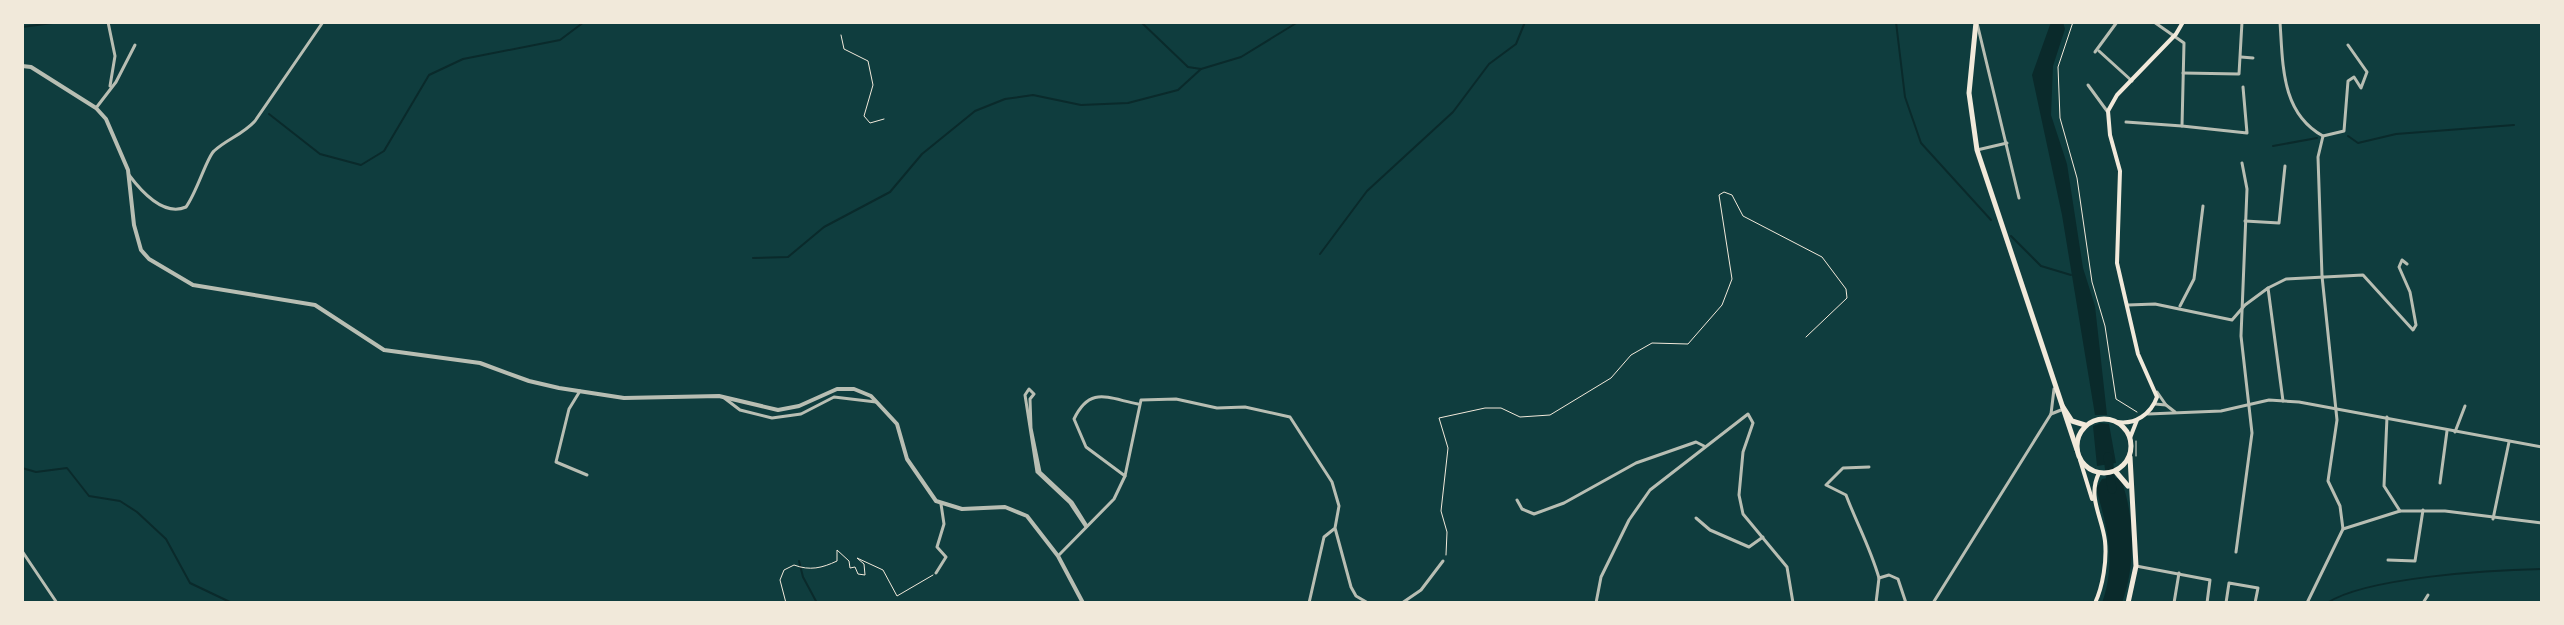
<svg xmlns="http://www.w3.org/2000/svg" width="2564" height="625" font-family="'Sofia Sans Condensed',sans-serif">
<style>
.water{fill:#0a2a2b}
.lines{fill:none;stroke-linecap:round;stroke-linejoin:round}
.stream{stroke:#0a2a2b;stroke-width:2}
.river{stroke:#0a2a2b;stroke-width:9}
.path{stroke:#f1e9da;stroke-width:1}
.minor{stroke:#b8beb3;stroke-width:3}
.tertiary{stroke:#b8beb3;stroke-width:4}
.secondary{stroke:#f1e9da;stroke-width:4}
.primary{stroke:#f1e9da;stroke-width:5}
</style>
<rect width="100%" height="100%" fill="#0f3d3e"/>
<g class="water">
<path d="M2051 22H2063L2065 29 2053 66 2051 115 2067 164 2083 268 2095 306 2107 415H2095L2062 215 2032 75Z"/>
<path d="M2101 423 2109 424 2116 463 2097 466 2093 426Z"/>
<path d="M2112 477 2121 479C2135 518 2136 564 2122 603H2102C2116 564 2108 528 2096 489L2102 479Z"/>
</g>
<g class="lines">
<g class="stream">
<path d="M1141 22 1188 67 1201 69"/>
<path d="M1896 22 1905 97 1921 143 1991 220"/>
<path d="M22 27 60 22"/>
<path d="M269 114 320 154 361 165 384 151 429 75 463 59 560 40 584 22"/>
<path d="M2348 136 2358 143 2396 134 2514 125"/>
<path d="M2273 146 2317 138"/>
<path d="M2011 236 2041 266 2071 275"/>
<path d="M1320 254 1367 191 1453 112 1489 64 1516 44 1525 22"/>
<path d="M753 258 788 257 824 227 890 192 922 154 975 111 1005 99 1033 95 1081 105 1128 103 1178 90 1201 69 1241 57 1298 22"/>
<path d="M22 468 36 472 67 468 89 496 120 501 137 512 166 539 190 583 232 603"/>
<path d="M799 561 803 577 817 603"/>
<path d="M2327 603C2367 577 2492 570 2542 569"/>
</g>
<path class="river" d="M2108 457 2112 489"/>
<g class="path">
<path d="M2073 22 2058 67 2060 118 2077 178 2092 282 2105 326 2116 399 2137 412"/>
<path d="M841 35 844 49 868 61 873 85 864 116 870 123 884 119"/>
<path d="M2136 441V456"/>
<path d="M1446 555 1447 532 1441 511 1448 448 1439 418 1485 408H1501L1520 417 1550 415 1611 378 1631 355 1652 343 1688 344 1722 305 1732 279 1719 195 1724 192 1732 195 1743 216 1822 257 1846 289 1847 298 1806 337"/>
<path d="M786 603 780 580 784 570 794 565C810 571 822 568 837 561V550L849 561 850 568 855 567 858 574 865 575 864 564 857 558 883 570 897 596 933 575"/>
</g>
<g class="minor">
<path d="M108 22 115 56 110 86"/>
<path d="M2154 22 2184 43 2182 126 2247 133 2243 87"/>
<path d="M2280 22C2283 65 2281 113 2323 136L2344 131 2348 81 2354 77 2361 88 2367 72 2348 45"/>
<path d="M1977 23 2019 198"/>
<path d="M2099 51 2132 81"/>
<path d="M2095 52 2117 22"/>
<path d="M2241 57 2253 58"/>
<path d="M2183 73 2239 74 2242 22"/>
<path d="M2088 85 2107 111"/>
<path d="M96 108 116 82 135 45"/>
<path d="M2126 122 2182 126"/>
<path d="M1977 150 2007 143"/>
<path d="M129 175C141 191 163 217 186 207 197 192 207 157 214 151 227 139 242 135 255 121L323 22"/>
<path d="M2245 221 2279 223 2285 166"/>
<path d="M2268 288 2286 279 2363 275 2413 330 2416 325 2410 292 2399 267 2402 260 2407 264"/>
<path d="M2128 305 2155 304 2232 320 2245 305 2268 288 2283 401"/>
<path d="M2180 306 2194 279 2203 206"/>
<path d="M580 391 569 409 556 462 587 475"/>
<path d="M2157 392 2166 405"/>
<path d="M723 397 740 410 772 418 801 414 834 397 876 402"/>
<path d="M2155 404 2166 405 2175 412"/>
<path d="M2051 414 2061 410"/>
<path d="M2148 414 2221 411 2269 400 2299 402 2542 447"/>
<path d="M2387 417 2384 486 2400 511"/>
<path d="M2455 432 2465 406"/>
<path d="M1869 467 1843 468 1826 485 1846 495C1857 524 1870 547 1879 578"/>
<path d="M1125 476 1086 447 1074 419C1090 386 1107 398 1138 404"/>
<path d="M2440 483 2447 431"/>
<path d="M1517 500 1522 509 1534 514 1564 503 1636 463 1696 442 1704 446"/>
<path d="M1696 518 1710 530 1749 547 1763 537"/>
<path d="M2493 519 2509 442"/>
<path d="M1086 527 1070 503 1037 472 1025 395 1029 389 1034 394 1030 399 1031 428 1040 472 1072 502 1087 526"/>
<path d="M2343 529 2400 511H2445L2542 523"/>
<path d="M22 551 57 603"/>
<path d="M2236 552 2252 433 2241 336 2247 189 2242 163"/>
<path d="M1058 556 1114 499 1125 476 1141 400 1176 399 1217 408 1245 407 1290 417 1332 482 1339 506 1335 528 1351 587 1356 596 1368 603"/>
<path d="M2388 560 2415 561 2423 510"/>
<path d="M2136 566 2210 580 2207 603"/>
<path d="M936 573 946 557 937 547 944 524 941 504"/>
<path d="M1309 603 1324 537 1334 529"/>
<path d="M1402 603 1421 590 1443 561"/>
<path d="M1596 603 1601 577 1629 520 1650 490 1748 414 1753 423 1743 452 1739 495 1743 514 1787 567 1793 603"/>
<path d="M1876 603 1879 578 1889 575 1898 579 1906 603"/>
<path d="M1933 603 2051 414 2054 389"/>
<path d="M2174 603 2179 573"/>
<path d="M2226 603 2229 583 2258 588 2255 603"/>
<path d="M2307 603 2343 529 2340 506 2328 481 2337 420 2322 276 2318 157 2323 136"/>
<path d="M2423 603 2428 595"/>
</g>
<path class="tertiary" d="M22 66 31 67 96 108 106 119 128 170 134 225 141 250 149 259 193 285 315 305 384 350 480 363 529 381 559 388 624 398 719 396 778 410 799 406 837 389H854L871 396 897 424 907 459 936 501 962 509 1005 507 1027 516 1058 556 1083 603"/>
<g class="secondary">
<path d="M2117 422C2135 425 2151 414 2157 397L2138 354 2117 263 2120 171 2110 135 2108 111 2117 95 2176 34 2183 22"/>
<path d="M2130 438 2137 420"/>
<path d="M2080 460 2092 499"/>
<path d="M2095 603C2103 586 2107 560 2105 541 2102 516 2087 497 2099 473"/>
</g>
<g class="primary">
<path d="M1976 22 1969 93 1977 150 2077 450"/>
<path d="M2063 407 2072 421 2085 425"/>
<circle cx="2104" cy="446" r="27"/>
<path d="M2116 472 2128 486"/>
<path d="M2128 603 2136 566 2130 457"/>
</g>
</g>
<rect width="2564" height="625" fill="none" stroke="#f1e9da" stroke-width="48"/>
</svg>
